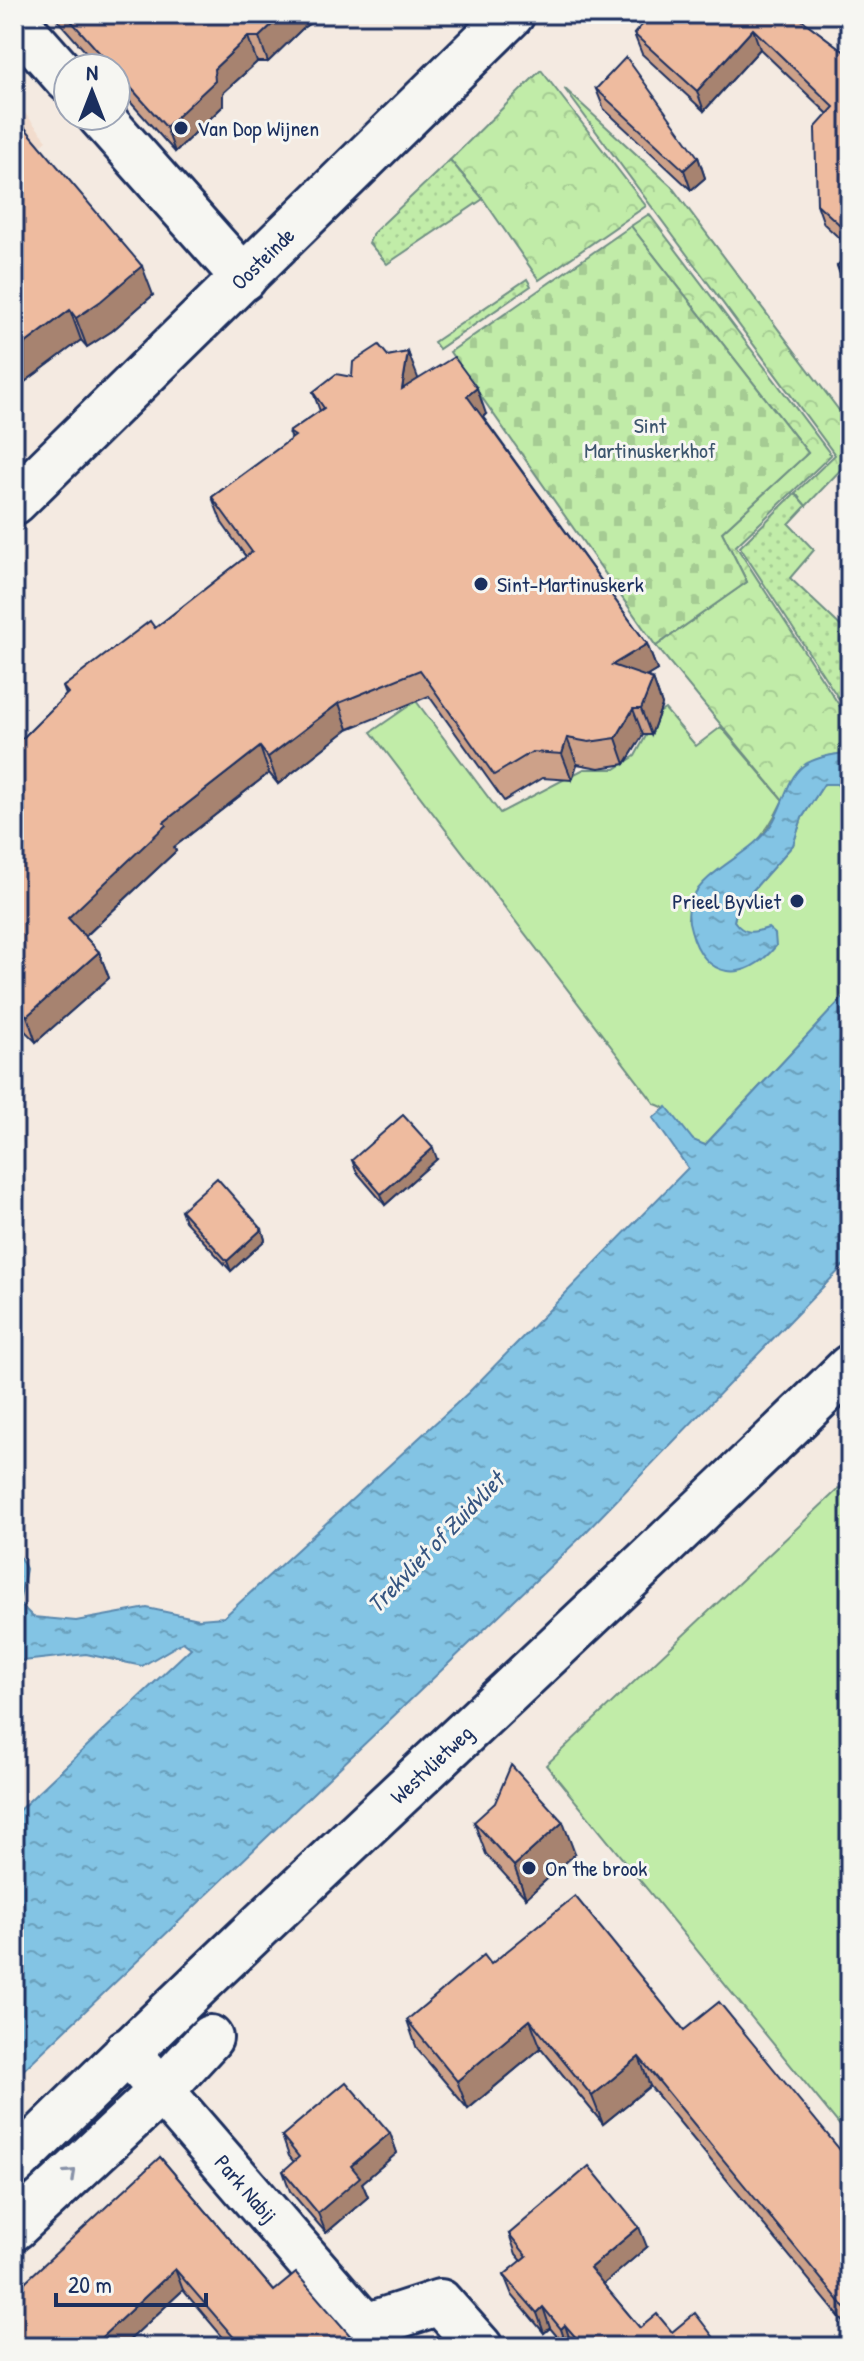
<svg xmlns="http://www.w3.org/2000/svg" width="864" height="2361" font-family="'Patrick Hand',sans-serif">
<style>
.built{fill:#f2dccd}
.green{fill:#c1eca8;stroke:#6e8e83;stroke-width:2}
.forest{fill:url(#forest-crowns);stroke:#6e8e83;stroke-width:2}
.cemetery{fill:url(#cemetery-stones);stroke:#6e8e83;stroke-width:2}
.garden{fill:url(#garden-dots);stroke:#6e8e83;stroke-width:2}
.water{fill:url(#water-ripples);stroke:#5988ae;stroke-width:2}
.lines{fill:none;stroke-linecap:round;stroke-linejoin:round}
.minor-casing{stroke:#1b2f5e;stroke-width:50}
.minor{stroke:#f6f6f2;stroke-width:44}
.wall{fill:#cda189;stroke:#1b2f5e;stroke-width:2}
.shaded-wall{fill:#a7836f;stroke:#1b2f5e;stroke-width:2}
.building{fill:#eebb9f;stroke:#1b2f5e;stroke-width:2}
.oneway{stroke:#8892a8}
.poi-dot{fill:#1b2f5e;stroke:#f6f6f2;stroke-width:3}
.labels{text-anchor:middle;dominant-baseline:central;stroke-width:6;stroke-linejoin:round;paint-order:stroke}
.poi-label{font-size:22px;fill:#1b2f5e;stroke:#f6f6f2;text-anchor:start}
.street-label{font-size:22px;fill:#1b2f5e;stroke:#f6f6f2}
.park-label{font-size:22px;fill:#3c556d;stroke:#f6f6f2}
.water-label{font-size:24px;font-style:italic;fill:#355480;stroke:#f6f6f2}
</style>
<defs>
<pattern id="forest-crowns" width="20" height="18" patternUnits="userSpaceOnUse" patternTransform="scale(2)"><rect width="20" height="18" fill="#c1eca8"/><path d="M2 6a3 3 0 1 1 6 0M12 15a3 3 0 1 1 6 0" fill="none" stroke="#a5cb93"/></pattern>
<pattern id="cemetery-stones" width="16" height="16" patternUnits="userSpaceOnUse" patternTransform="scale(2)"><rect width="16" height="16" fill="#c1eca8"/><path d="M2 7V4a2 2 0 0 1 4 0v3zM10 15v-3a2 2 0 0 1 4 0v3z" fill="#a5cb93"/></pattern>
<pattern id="garden-dots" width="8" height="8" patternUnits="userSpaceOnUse" patternTransform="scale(2)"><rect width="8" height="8" fill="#c1eca8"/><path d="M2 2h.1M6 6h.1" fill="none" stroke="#a5cb93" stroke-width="1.8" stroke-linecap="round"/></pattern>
<pattern id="water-ripples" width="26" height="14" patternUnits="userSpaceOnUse" patternTransform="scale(2)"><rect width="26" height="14" fill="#83c4e4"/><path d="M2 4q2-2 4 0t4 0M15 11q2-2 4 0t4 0" fill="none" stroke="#6aa0bc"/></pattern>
</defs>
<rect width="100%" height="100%" fill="#f4eae1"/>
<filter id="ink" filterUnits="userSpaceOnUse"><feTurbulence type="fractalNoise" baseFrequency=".0125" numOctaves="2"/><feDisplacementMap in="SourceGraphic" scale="16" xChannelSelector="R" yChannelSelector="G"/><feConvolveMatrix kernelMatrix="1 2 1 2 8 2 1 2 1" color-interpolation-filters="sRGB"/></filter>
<g filter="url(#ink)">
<path class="built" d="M14 100 47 140 14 168Z"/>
<g class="green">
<path d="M416 701 500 813 584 769H615L635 756 647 734V721L665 709 696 746 721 727 783 800C774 819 764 836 748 851 724 874 695 882 688 918L753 933 740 930 734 921 737 908 793 845 802 818 824 784H837L850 802V990L705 1145C682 1141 677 1110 655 1104L371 732Z"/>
<path d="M850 1478V2138L546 1765Z"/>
</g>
<g class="forest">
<path d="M541 70 646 206 539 280 483 199 450 160Z"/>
<path d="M564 88 671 186 850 425V460L806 506 795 493 835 455Z"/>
<path d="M649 214 831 455 736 546 850 722V752C806 759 803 762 783 800L656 646 747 582 722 532 808 453 631 226Z"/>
</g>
<path class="cemetery" d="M631 226 808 453 722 532 747 582 656 646 450 352Z"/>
<g class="garden">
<path d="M450 160 483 199 387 264 369 243 373 233Z"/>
<path d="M527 279 531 286 439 349 434 342Z"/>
<path d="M795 493 806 506 789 524 814 550 790 578 850 635V716L740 547Z"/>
</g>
<g class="water">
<path d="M850 752V802L837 784H824L802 818 793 845 737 908 734 921C744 935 753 933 768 928L775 934 776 946C745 984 704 980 691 930 688 921 687 910 691 900 707 868 751 855 771 825 783 807 787 778 803 766 817 756 834 755 850 752Z"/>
<path d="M850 990V1259L583 1535 14 2079V1815L191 1648 183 1642 142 1666 86 1654 23 1661 14 1655V1545L26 1569 19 1603 33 1617 76 1621 147 1608 199 1619 224 1617 468 1393 688 1168 653 1118 667 1107 693 1140 705 1145Z"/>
</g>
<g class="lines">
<defs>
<g id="minor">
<path d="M14 19 68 80"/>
<path d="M100 116 244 278"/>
<path id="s1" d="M14 502 512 14"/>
<path id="s2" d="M127 2051 383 2347"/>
<path id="s3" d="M14 2164C287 1893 574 1636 850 1367"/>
<path d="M14 2228 162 2090 210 2038"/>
<path d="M366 2326 440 2302 480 2347"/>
</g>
</defs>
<use href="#minor" class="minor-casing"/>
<use href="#minor" class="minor"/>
</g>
<g class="wall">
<path d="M52 14H323L303 28 268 62H257L223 93V106L175 152 116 86V68H100Z"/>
<path d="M644 14H794L850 56V248L824 224 817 204 828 114 760 49 704 111 642 54 634 34 646 20Z"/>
<path d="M596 89 698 157 705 178 691 190 604 109Z"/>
<path d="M14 115 153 295 112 331 87 347 81 340 14 390Z"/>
<path d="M850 252V292L844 286 837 266Z"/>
<path d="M408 352 417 379 486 414 483 417 647 644 657 670 646 676 653 679 662 705 651 735H643L625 764 599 768 577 764 572 780 542 778 504 801 429 696 348 729 278 784 269 773 174 847 176 851 85 937 99 952 109 978 36 1042 17 1023 14 1025V739L23 738 66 695 63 687 155 628 246 557 222 523 212 497 292 439 289 432 320 411 313 392 352 377 388 356Z"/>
<path d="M437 1159 385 1205 356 1171 352 1160Z"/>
<path d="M181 1210 262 1229 265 1240 231 1271 185 1221Z"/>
<path d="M474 1822 575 1854 526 1898 486 1854Z"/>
<path d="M491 1964 684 2030 850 2162V2330L650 2086 603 2124 541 2048 468 2109 417 2049 407 2020Z"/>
<path d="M390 2133 397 2153 362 2183 368 2197 326 2233 290 2191 283 2171 294 2162 289 2156 282 2136Z"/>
<path d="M160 2157 274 2291 360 2347H231L183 2290 122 2347H14Z"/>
<path d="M509 2234 647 2247 603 2284 640 2328 672 2332 721 2347H574L572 2346 571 2347H566L550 2328 544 2333 512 2295 504 2275 522 2261 516 2254Z"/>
</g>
<g class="shaded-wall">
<path d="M283 14H323L303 28 268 62 259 37Z"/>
<path d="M753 29 760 49 704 111 697 91Z"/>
<path d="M248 37 257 62 223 93V106L175 152 166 127 214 69Z"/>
<path d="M698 157 705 178 691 190 684 170Z"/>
<path d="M142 266 153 295 112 331 87 347 76 318Z"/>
<path d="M70 310 81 340 14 390V352Z"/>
<path d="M408 352 418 378 412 415 402 389Z"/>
<path d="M477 388 486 414 477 422 467 396Z"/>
<path d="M647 644 657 670 621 692 612 665Z"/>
<path d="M653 679 662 705 651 735 641 709Z"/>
<path d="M339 703 348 729 278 784 268 757Z"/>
<path d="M633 709 643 735 625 764 616 738Z"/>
<path d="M567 738 577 764 572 780 562 754Z"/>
<path d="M260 747 269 773 174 847 176 851 77 944 68 918 164 822Z"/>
<path d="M99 952 109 978 36 1042 27 1016Z"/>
<path d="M14 1013 17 1023 14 1025Z"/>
<path d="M433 1148 437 1159 385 1205 381 1194Z"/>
<path d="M262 1229 265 1240 231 1271 227 1261Z"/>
<path d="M563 1822 575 1854 526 1898 514 1866Z"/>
<path d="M530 2020 541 2048 468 2109 457 2081Z"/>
<path d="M639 2057 650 2086 603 2124 592 2096Z"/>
<path d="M390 2133 397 2153 362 2183 368 2197 326 2233 318 2213 351 2166Z"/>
<path d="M639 2227 647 2247 598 2289 590 2268Z"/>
<path d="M175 2269 183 2290 122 2347H91Z"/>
<path d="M543 2307 550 2328 544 2333 537 2313Z"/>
<path d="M565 2325 572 2346 571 2347H567L561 2329Z"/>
</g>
<g class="building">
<path d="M65 14H283L259 37H248L214 69 215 81 166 127 116 71V68H113Z"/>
<path d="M646 14H794L850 56V234L817 204 815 128 834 107 753 29 697 91 634 34 649 17Z"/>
<path d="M626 57 698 157 684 170 596 89Z"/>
<path d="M14 115 142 266 101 301 76 318 70 310 14 352Z"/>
<path d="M850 252V279L837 266Z"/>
<path d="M379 345 388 356 408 352 402 389 454 357 477 388 467 396 647 644 612 665 653 679 641 709H633L616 738 589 742 567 738 562 754 532 752 494 775 420 670 339 703 268 757 260 747 164 822 166 825 68 918 99 952 27 1016 14 1003V739L23 738 68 693 63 687 150 621 155 628 252 552 212 497 295 436 289 432 324 408 313 392 336 374 352 377 353 362Z"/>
<path d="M403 1115 433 1148 381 1194 352 1160Z"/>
<path d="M217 1178 262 1229 227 1261 181 1210Z"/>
<path d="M511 1765 563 1822 514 1866 474 1822 495 1803Z"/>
<path d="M575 1896 684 2030 719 2002 850 2162V2314L639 2057 592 2096 530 2020 457 2081 407 2020 484 1955 491 1964Z"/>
<path d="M346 2082 390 2133 351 2166 360 2177 318 2213 283 2171 299 2157 282 2136Z"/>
<path d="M160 2157 274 2291 296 2273 360 2347H242L175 2269 91 2347H14V2292Z"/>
<path d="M589 2166 639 2227 590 2268 640 2328 657 2314 672 2332 695 2313 721 2347H584L565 2325 561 2329 543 2307 537 2313 504 2275 527 2256 509 2234Z"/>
</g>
<defs><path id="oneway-chevron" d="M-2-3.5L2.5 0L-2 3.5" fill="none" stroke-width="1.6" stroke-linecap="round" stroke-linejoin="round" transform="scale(2)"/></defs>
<use class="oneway" href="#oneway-chevron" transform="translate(71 2174) rotate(-43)"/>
</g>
<g class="poi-dot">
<circle cx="181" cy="128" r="8"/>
<circle cx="481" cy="584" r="8"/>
<circle cx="797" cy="901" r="8"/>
<circle cx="529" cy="1868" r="8"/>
</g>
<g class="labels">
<g class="poi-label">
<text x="197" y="128">Van Dop Wijnen</text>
<text x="497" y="584">Sint-Martinuskerk</text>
<text x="781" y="901" text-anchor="end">Prieel Byvliet</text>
<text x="545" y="1868">On the brook</text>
</g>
<g class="street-label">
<text stroke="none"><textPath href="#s1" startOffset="348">Oosteinde</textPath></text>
<text stroke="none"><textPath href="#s3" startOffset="578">Westvlietweg</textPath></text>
<text stroke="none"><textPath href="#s2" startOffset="182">Park Nabij</textPath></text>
</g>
<g class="park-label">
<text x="650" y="425">Sint<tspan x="650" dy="25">Martinuskerkhof</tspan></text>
</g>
<g class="water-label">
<text transform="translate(435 1542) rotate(-46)">Trekvliet of Zuidvliet</text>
</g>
</g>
<rect width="864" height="2361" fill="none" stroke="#f6f6f2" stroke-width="48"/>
<rect x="24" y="24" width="816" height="2313" fill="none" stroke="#1b2f5e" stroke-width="3" filter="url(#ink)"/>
<g transform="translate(92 92)"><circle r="38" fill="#f6f6f2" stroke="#9ea6b7" stroke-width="2"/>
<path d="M0-6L14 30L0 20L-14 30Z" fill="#1b2f5e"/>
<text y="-12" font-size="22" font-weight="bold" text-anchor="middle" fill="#1b2f5e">N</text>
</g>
<path d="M56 2293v12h150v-12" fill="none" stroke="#1b2f5e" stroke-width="4"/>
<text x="68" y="2293" font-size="24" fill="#1b2f5e" stroke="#f6f6f2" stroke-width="6" paint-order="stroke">20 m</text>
</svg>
